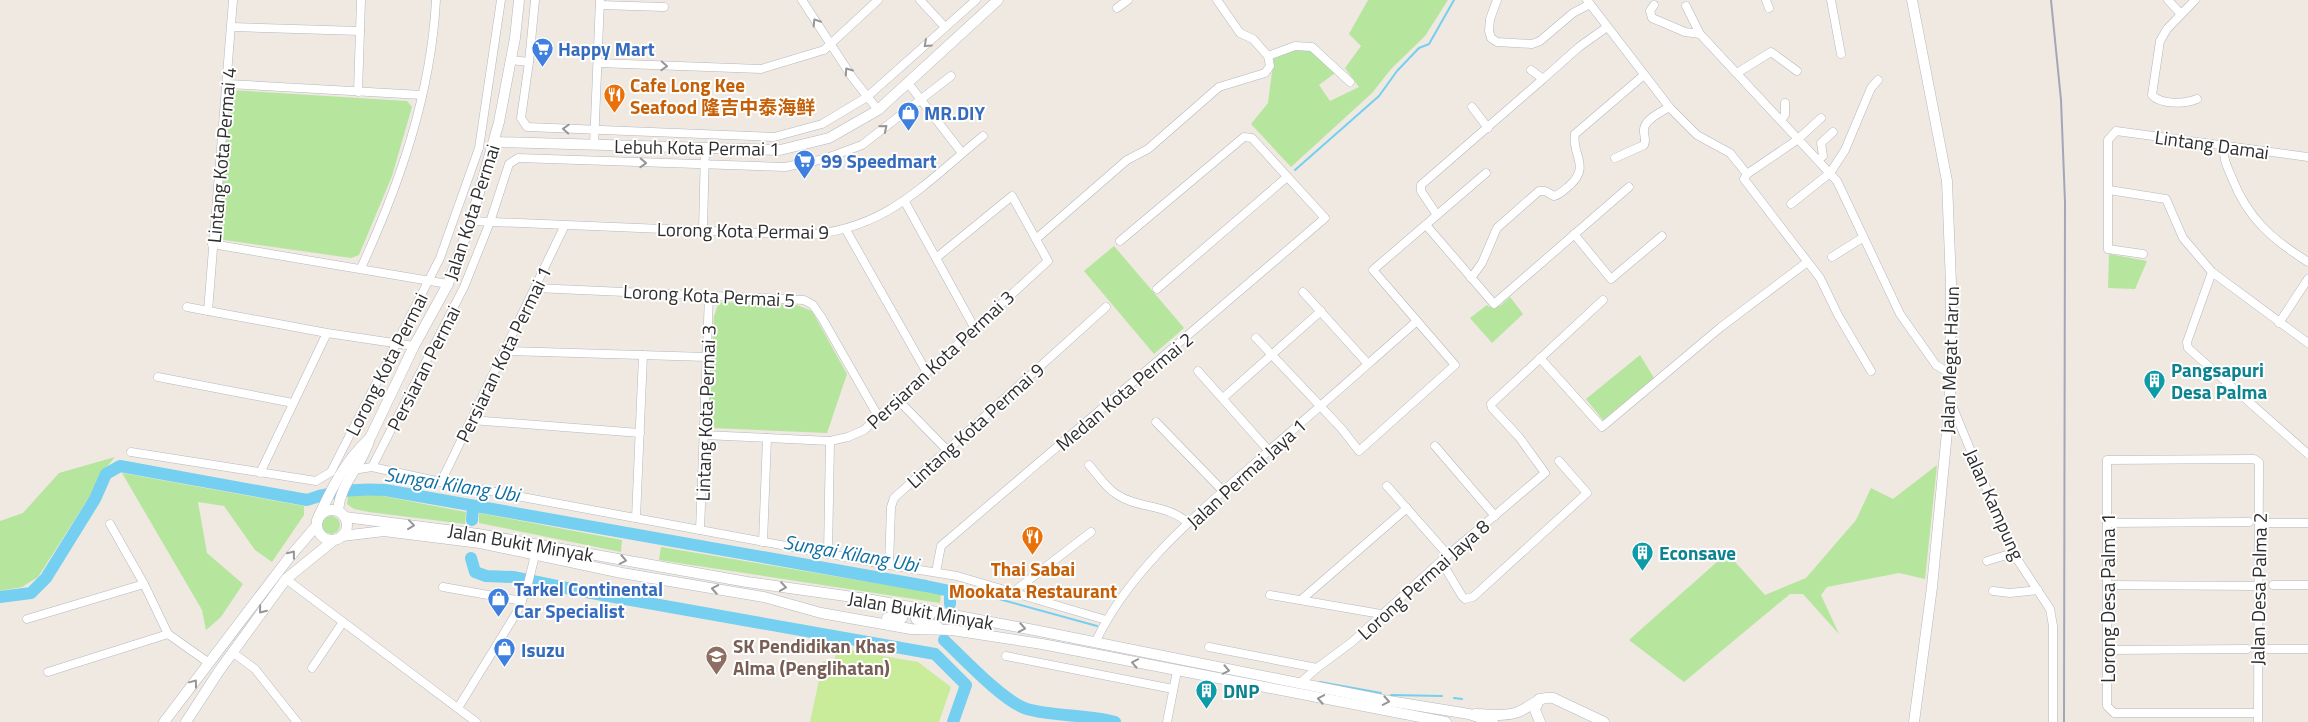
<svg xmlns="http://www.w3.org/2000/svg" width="2308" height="722" font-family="'Titillium Web','Noto Sans SC',sans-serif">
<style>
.green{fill:#b6e59e}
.pitch{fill:#c9ec9a}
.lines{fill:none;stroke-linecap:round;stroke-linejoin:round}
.stream{stroke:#75cff0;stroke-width:2}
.river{stroke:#75cff0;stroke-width:12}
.street-casing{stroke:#b4b7c1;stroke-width:9}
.secondary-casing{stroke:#b4b7c1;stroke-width:11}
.street{stroke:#fff;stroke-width:8}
.secondary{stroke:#fff;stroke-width:10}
.rail{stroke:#a3a6b8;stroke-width:2}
.oneway{stroke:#969696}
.labels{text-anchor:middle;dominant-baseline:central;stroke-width:4;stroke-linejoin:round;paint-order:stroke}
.shop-label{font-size:19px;font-weight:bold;fill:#366cbe;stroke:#fff;text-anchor:start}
.food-label{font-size:19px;font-weight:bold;fill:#c56008;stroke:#fff;text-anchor:start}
.street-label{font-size:19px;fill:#2e2e2e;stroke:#fff}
.culture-label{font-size:19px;font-weight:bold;fill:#0d838f;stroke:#fff;text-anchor:start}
.education-label{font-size:19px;font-weight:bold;fill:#785e54;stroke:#fff;text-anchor:start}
.water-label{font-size:20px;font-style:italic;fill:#0d6fa3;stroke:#fff}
</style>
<rect width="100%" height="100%" fill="#efe9e1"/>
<g class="green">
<path d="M1368 0H1448L1425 36 1391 69 1372 93 1291 167 1251 124 1268 103 1274 57 1295 49H1310L1335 73 1319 85 1330 101 1359 87 1345 68 1361 46 1349 34Z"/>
<path d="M230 90 407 101 412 107 392 176 359 255 351 258 217 239Z"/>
<path d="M1114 246 1184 328 1154 354 1084 271Z"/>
<path d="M2109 254 2147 261 2135 289 2108 288Z"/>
<path d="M1510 297 1523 314 1492 343 1470 318 1487 305 1489 307 1500 306Z"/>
<path d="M719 302 797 305 812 311 847 374 827 433 712 428 707 414 714 316Z"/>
<path d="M1640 355 1654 378 1603 420 1586 399Z"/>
<path d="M115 457 99 476 93 491 38 577 22 587 0 591V521L23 513 59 473Z"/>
<path d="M1937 465 1925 579 1899 573 1827 587 1821 595 1839 634 1803 594H1790L1684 682 1629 640 1727 553 1765 595 1806 578 1856 520 1871 488 1893 499Z"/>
<path d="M122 473 304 506V515L272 562 255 550 224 506 198 502 207 553 243 584 221 617 206 630 202 610Z"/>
<path d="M362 492 466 512 465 524 369 512 354 509 347 504 348 497Z"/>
<path d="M479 513 622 540 621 552 479 523Z"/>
<circle cx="331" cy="525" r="9"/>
<path d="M661 547 941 594 940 603 659 560Z"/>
</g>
<path class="pitch" d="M837 648 918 662 951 687 939 722H810L823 661 834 662Z"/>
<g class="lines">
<g class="stream">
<path d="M1295 170 1379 96 1397 71 1419 48 1429 44 1454 0"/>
<path d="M950 591 955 587 1097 626"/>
<path d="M1320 682 1381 693"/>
<path d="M1391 695 1442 696"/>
<path d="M1454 698 1462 699"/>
</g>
<g class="river">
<path d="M472 520 473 506"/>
<path d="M471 558 475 572 486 576 513 577 586 592 935 654 966 685 953 722"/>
<path d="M0 597 31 593 46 578 95 499 106 474 120 466 307 500C333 490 357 488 385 490L926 586 950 591V604"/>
<path d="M944 640C963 658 1004 702 1027 709 1056 717 1087 714 1115 722"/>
</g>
<defs>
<g id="street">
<path d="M535 0 529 62 521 118 527 127 774 137 822 124 867 97 976 0"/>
<path d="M802 0 852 77 878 110"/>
<path d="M920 0 945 27"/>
<path d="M1497 0 1490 19 1489 31 1491 38 1497 42 1532 44 1540 41 1573 13 1590 4"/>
<path d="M1587 0 1670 108 1697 135 1730 153 1747 174"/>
<path d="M1766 0 1769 8"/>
<path d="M1831 0 1841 54"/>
<path d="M2168 0 2181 14"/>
<path d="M2195 0 2167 29 2160 41 2152 95C2161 105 2185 104 2197 99"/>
<path d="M600 5 664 7"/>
<path d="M1654 5 1650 11 1652 18 1685 32 1700 34 1837 181 1900 314 1936 365 1951 374"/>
<path d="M1686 6 1700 34"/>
<path d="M1117 8 1128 0"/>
<path d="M233 27 360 31"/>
<path d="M1268 56 1295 46 1312 47 1350 82"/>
<path d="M511 60 529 62"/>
<path d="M598 63 761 69 824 50 878 0"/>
<path d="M1531 70 1543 79 1579 47 1607 27"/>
<path d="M1737 73 1771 52 1797 71"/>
<path d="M908 83 962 153"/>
<path d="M228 84 422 95"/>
<path d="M358 92 361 0"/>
<path d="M1472 107 1488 128"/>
<path d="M1821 118 1797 140 1747 174 1744 179 1820 278 1838 315 1871 371"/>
<path d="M1781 120 1785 115V103"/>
<path d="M594 145 600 0"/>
<path d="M2225 145C2222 158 2227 166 2232 178 2248 219 2272 239 2308 262"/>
<path d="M1615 158 1644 145C1647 139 1643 135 1644 129 1645 119 1662 112 1669 107"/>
<path d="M1818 160 1823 156 1821 143 1833 132"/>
<path d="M2109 190 2166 199 2183 238 2212 272 2308 343"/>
<path d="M905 202 974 327"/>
<path d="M1791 204 1830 173 1845 150 1871 88 1878 80"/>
<path d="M1437 215 1421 191V185L1543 79"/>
<path d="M471 221 803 235C885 231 923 185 983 136"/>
<path d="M1426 225 1494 304 1629 187"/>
<path d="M703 230 705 148"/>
<path d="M846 230 926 371"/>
<path d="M1574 234 1611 279 1662 236"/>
<path d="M1036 239 1127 160 1148 149 1219 87 1265 73 1270 66 1268 56 1253 39 1240 33 1217 0"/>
<path d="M212 244 448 284"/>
<path d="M2143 254 2108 249V140L2116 131 2308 157"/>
<path d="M1832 257 1862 238"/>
<path d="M361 268C400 183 431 94 436 0"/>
<path d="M2212 272 2187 342 2188 348 2308 454"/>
<path d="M1471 278 1482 263 1497 228 1539 191H1545L1554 196C1560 195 1565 189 1570 185 1591 166 1571 154 1575 134L1644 75"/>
<path d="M535 288 804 300 813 305 822 318 878 416"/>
<path d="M1157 289 1287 177"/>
<path d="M1303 292 1368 364"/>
<path d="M187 307 327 333 414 346"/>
<path d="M208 311 233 0"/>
<path d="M2279 323 2308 279"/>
<path d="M1256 338 1341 428 1359 451 1455 365 1373 270 1486 173"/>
<path d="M504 351 707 357"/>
<path d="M1540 358 1602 427 1721 327 1806 263"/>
<path d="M1198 371 1269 451"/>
<path d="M158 377 293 403"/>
<path d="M1223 398 1321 311"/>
<path d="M897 399 947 450"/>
<path d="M1951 403 2013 553 2050 609 2053 626V722"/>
<path d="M471 420 640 433"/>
<path d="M1156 422 1223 491"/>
<path d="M704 435 830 441 848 437 864 430 1048 261 1012 196 936 258"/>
<path d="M1435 446 1495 516"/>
<path d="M131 452 316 481 331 472 440 258 479 148 501 0"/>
<path d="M1089 465C1097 474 1105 487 1116 494 1138 509 1168 504 1188 523"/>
<path d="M372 467 464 287 490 222 509 164 518 158 785 167 824 159 862 145 951 76"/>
<path d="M353 470 372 467 441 482 889 565 957 576 1106 620"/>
<path d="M260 473 327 333"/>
<path d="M441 482 565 225"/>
<path d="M1387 486 1448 555"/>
<path d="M636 518 643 355"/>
<path d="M2107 523 2249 522"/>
<path d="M2259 523H2308"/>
<path d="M110 524 144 584 168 634 209 663"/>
<path d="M700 530 709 296"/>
<path d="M763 542 767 438"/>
<path d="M828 554 830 441"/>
<path d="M1441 561 1462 596 1465 599 1473 597 1587 493 1559 461"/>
<path d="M1987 561 2013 553"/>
<path d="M889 565 891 507 894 498 1106 307"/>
<path d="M936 572 941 546 1325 218 1252 138 1244 137 1120 241"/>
<path d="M286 579 476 722"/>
<path d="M2107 585 2259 586"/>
<path d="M2273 585H2308"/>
<path d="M443 587 522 601"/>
<path d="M1993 591 2010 593 2038 590"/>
<path d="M1012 593 1091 532"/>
<path d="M1270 595 1381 614"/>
<path d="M1301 600 1407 508"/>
<path d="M27 619 144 584"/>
<path d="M1095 643C1131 565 1209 504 1272 448 1321 406 1369 363 1417 321"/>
<path d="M1209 647 1317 668"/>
<path d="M2267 649H2308"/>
<path d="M2107 650 2247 649"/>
<path d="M232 652 255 669 297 722"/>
<path d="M1006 656 1173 689"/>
<path d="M312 668 343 622"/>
<path d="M48 672 168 634"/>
<path d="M1300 683 1317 668 1352 642 1441 561 1545 473 1519 437 1492 408 1491 404 1603 300"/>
<path d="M458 708 517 612 527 588 535 555"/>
<path d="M2257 713H2114L2107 706V460L2254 459 2259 462 2258 722"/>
<path d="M1167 722 1177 671"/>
</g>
<g id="secondary">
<path d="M1912 0 1947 181 1951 284 1950 401 1932 587 1914 722"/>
<path d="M495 142 780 150 829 138 878 110 998 0"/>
<circle cx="332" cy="525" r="15"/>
<path d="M338 511C340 482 363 465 370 438L414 346 448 284 471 221 499 122 515 38 519 0"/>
<path d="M345 517 478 534 747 582 867 599 1034 630 1383 700 1469 714 1493 722"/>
<path d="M317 520C331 490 344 462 369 439"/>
<path d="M342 536 384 531 480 543 622 573 764 597 821 613 911 629 952 630 1042 644 1446 722"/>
<path d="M930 615H918L916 619 938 627"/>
<path d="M887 618 897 620 902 618 901 612 891 609"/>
<path d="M1539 699 1535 710 1540 722"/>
<path d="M1475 714C1488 714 1506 717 1518 712 1531 707 1538 696 1553 698L1604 722"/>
<path d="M164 722 288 559 317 525"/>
<path d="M186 722 219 671 286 579 334 540"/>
</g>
</defs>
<use href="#street" class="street-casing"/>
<use href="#secondary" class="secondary-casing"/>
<use href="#street" class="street"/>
<use href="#secondary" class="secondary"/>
<path class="rail" d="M2051 0 2061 100 2065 202 2064 722"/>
</g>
<defs><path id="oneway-chevron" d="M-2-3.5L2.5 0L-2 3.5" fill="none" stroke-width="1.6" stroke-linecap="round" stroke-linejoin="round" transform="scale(1.25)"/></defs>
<g class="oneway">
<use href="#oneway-chevron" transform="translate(816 22) rotate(-123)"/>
<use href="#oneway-chevron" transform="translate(927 44) rotate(138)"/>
<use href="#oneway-chevron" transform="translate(664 66) rotate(3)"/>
<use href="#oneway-chevron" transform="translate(848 71) rotate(-125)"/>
<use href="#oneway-chevron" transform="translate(884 128) rotate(-39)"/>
<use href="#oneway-chevron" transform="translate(566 129) rotate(-177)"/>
<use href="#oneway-chevron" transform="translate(643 163) rotate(2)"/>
<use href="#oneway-chevron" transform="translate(411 525) rotate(7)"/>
<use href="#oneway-chevron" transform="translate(292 554) rotate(-52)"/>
<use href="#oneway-chevron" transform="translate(623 560) rotate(11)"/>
<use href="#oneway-chevron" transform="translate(783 587) rotate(8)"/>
<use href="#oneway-chevron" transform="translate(715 589) rotate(-170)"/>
<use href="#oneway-chevron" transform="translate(262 610) rotate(129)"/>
<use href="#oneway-chevron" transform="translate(1022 628) rotate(10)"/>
<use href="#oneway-chevron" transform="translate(1135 663) rotate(-169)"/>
<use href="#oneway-chevron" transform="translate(1226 670) rotate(11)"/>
<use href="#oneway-chevron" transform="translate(194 683) rotate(-53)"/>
<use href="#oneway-chevron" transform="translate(1321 699) rotate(-170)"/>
<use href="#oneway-chevron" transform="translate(1386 701) rotate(10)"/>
</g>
<defs>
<symbol id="supermarket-pin" viewBox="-11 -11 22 30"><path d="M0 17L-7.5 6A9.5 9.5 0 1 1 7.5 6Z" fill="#3f7fe0" stroke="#fff"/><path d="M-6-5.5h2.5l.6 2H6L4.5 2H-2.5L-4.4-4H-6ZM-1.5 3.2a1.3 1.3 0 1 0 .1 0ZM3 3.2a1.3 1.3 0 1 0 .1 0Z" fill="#fff"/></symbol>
<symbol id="restaurant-pin" viewBox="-11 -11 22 30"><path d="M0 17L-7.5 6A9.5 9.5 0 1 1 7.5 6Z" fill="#e8710a" stroke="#fff"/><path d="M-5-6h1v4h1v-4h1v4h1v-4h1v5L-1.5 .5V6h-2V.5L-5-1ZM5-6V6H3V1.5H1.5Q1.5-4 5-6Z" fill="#fff"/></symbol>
<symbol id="shop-pin" viewBox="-11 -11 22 30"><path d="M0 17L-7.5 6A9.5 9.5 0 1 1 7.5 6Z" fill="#3f7fe0" stroke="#fff"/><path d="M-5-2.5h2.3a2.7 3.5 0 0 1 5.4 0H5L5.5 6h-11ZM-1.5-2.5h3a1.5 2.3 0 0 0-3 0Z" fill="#fff"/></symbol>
<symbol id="building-pin" viewBox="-11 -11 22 30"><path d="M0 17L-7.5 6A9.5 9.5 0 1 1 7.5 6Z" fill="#0f9aa8" stroke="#fff"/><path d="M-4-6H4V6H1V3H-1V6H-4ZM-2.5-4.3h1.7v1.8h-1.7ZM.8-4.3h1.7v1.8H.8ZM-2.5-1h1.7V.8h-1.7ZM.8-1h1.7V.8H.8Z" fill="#fff"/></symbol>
<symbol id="school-pin" viewBox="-11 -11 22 30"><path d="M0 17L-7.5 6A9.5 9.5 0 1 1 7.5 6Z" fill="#8d6e63" stroke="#fff"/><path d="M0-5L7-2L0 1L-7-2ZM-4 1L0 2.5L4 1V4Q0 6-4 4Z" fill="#fff"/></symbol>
</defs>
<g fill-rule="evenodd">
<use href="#supermarket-pin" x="530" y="36" width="25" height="34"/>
<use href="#restaurant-pin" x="602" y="82" width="25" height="34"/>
<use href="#shop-pin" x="896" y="100" width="25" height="34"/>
<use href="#supermarket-pin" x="792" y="148" width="25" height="34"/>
<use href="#building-pin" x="2142" y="368" width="25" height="34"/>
<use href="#restaurant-pin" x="1020" y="524" width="25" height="34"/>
<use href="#building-pin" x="1630" y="540" width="25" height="34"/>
<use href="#shop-pin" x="486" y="586" width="25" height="34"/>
<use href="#shop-pin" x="492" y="636" width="25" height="34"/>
<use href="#school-pin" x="704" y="644" width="25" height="34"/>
<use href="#building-pin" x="1194" y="678" width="25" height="34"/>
</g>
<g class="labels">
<g class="shop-label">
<text x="558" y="48">Happy Mart</text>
<text x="924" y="112">MR.DIY</text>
<text x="821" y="160">99 Speedmart</text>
<text x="514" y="588">Tarkel Continental<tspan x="514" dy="22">Car Specialist</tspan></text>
<text x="521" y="649">Isuzu</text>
</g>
<g class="food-label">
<text x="630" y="84">Cafe Long Kee<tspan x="630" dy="22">Seafood 隆吉中泰海鲜</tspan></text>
<text x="1033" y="568" text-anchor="middle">Thai Sabai<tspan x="1033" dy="22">Mookata Restaurant</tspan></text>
</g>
<g class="street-label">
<text transform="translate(2212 144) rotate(8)">Lintang Damai</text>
<text transform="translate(697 147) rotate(1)">Lebuh Kota Permai 1</text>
<text transform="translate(221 155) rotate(-85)">Lintang Kota Permai 4</text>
<text transform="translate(471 212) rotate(-72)">Jalan Kota Permai</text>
<text transform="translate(743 230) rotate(1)">Lorong Kota Permai 9</text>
<text transform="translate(709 295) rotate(3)">Lorong Kota Permai 5</text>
<text transform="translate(503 354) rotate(-64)">Persiaran Kota Permai 1</text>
<text transform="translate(940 359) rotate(-43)">Persiaran Kota Permai 3</text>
<text transform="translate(1949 360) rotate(-88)">Jalan Megat Harun</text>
<text transform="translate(386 364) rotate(-63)">Lorong Kota Permai</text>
<text transform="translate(423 368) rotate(-63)">Persiaran Permai</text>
<text transform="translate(1124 391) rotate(-40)">Medan Kota Permai 2</text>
<text transform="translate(705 413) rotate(-88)">Lintang Kota Permai 3</text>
<text transform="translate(975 425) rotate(-42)">Lintang Kota Permai 9</text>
<text transform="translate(1246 473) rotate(-42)">Jalan Permai Jaya 1</text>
<text transform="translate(1995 504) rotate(66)">Jalan Kampung</text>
<text transform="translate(521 542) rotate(10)">Jalan Bukit Minyak</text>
<text transform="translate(1423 579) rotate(-42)">Lorong Permai Jaya 8</text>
<text transform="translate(2258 589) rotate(-89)">Jalan Desa Palma 2</text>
<text transform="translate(2107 598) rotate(-90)">Lorong Desa Palma 1</text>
<text transform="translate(921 610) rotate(10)">Jalan Bukit Minyak</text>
</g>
<g class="culture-label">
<text x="2171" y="369">Pangsapuri<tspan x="2171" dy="22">Desa Palma</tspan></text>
<text x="1659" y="552">Econsave</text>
<text x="1223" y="690">DNP</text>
</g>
<g class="education-label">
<text x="733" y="645">SK Pendidikan Khas<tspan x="733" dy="22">Alma (Penglihatan)</tspan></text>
</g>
<g class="water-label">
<text transform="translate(452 484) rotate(9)">Sungai Kilang Ubi</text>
<text transform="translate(851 553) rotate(10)">Sungai Kilang Ubi</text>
</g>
</g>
</svg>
